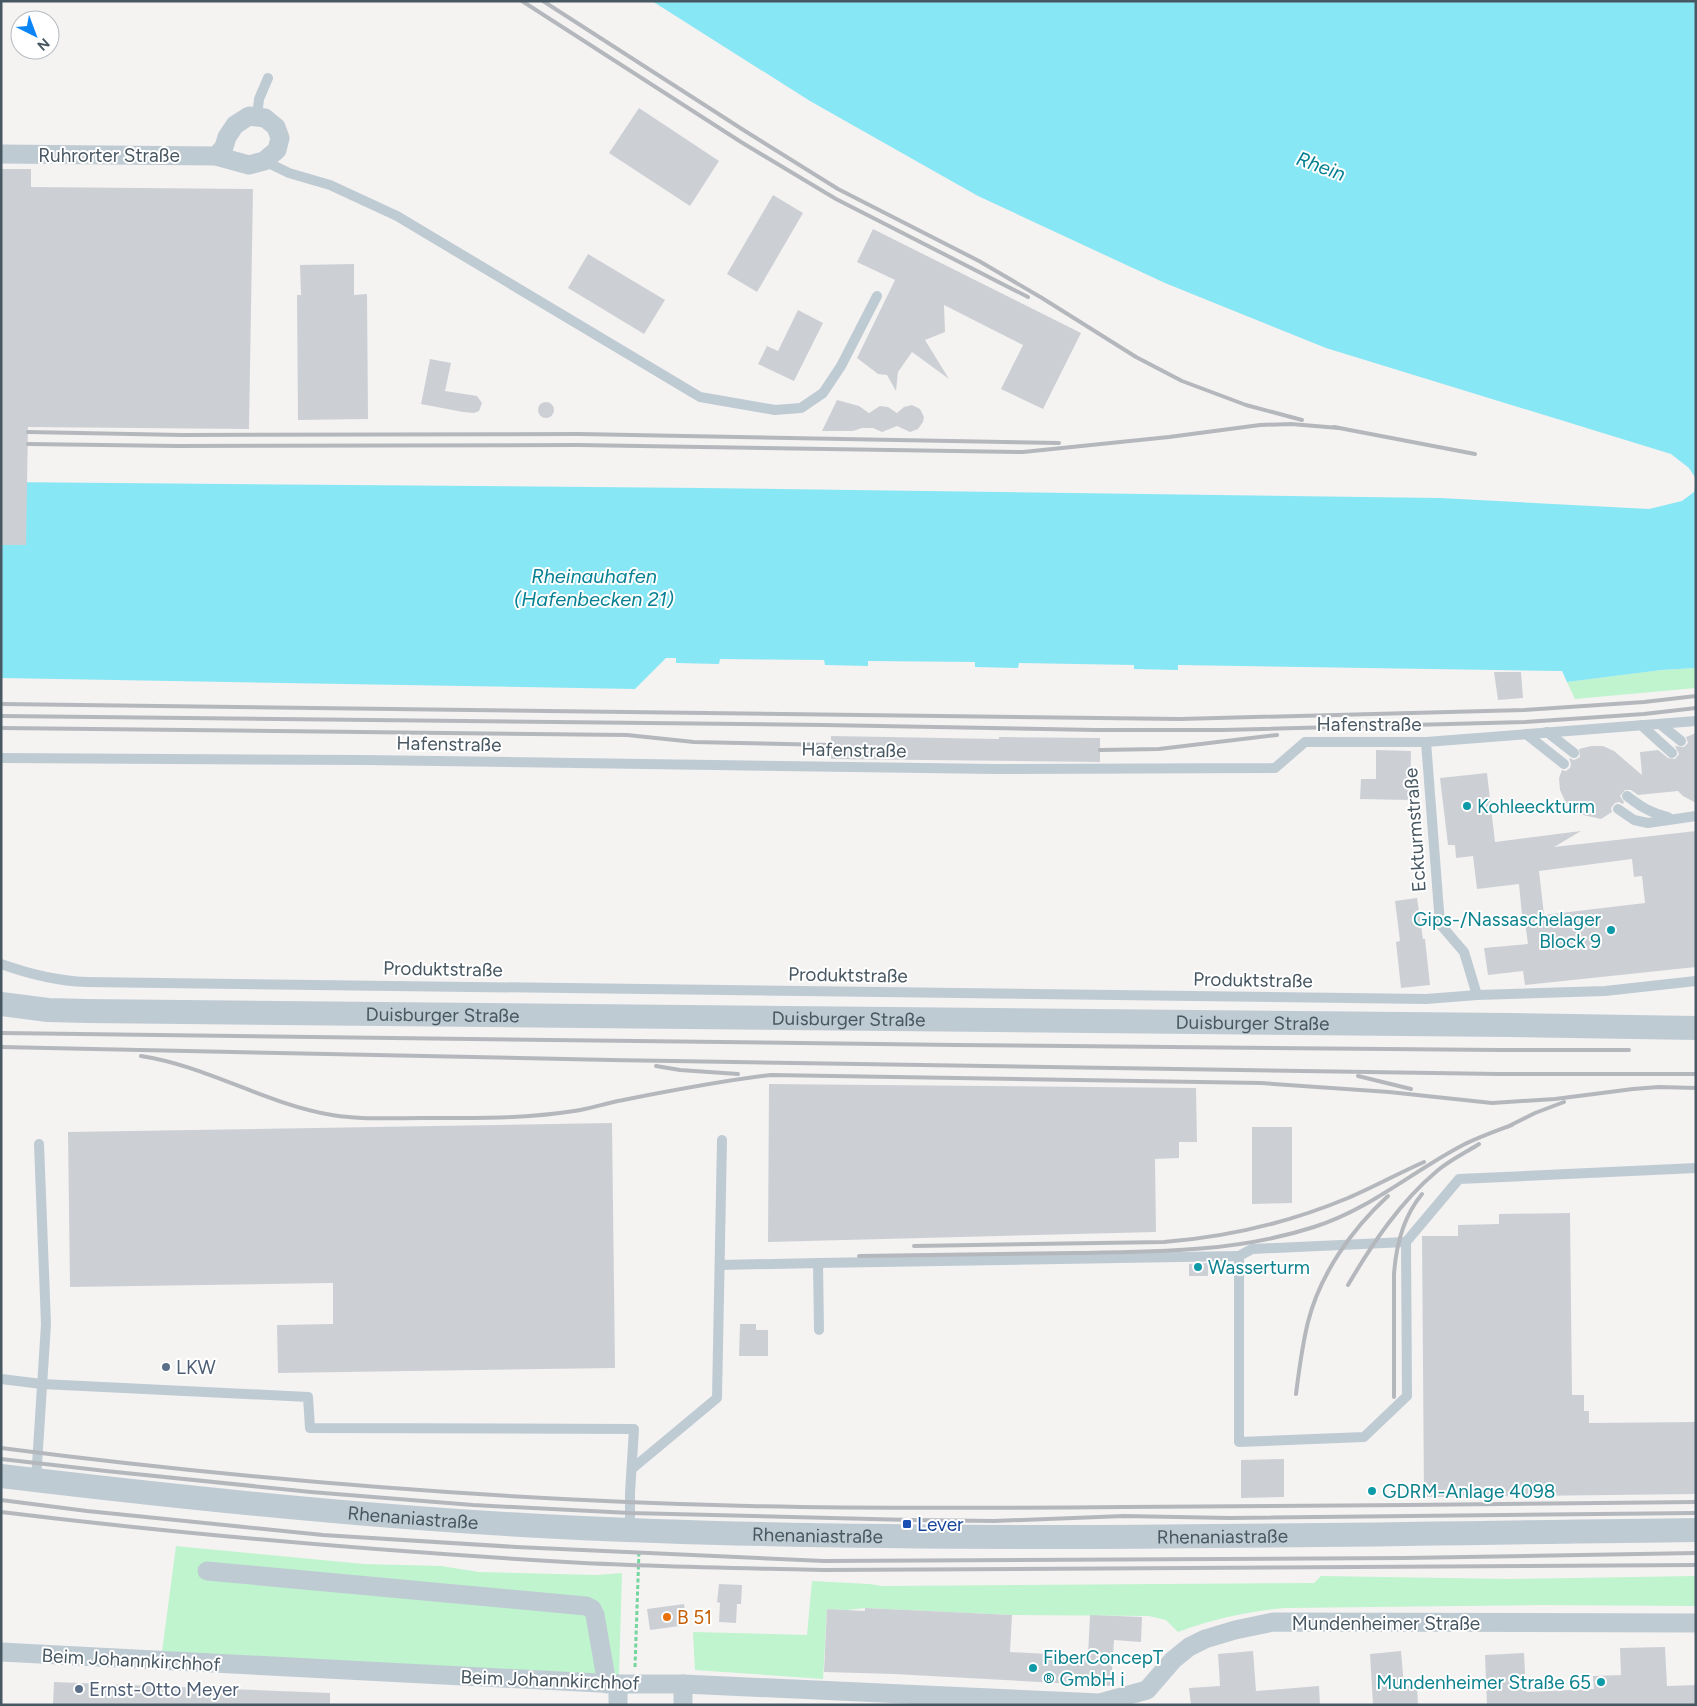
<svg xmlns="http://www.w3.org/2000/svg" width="1697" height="1706" font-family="Figtree,sans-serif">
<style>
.green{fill:#bff4cf}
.water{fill:#88e7f4}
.building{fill:#ccd0d5;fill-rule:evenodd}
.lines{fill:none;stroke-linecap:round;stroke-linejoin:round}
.path{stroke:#73d69d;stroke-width:3;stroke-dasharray:4 2.5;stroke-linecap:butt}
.service{stroke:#bfcbd3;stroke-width:10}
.minor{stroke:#bfcbd3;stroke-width:19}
.tertiary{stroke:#bfcbd3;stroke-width:24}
.rail{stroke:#b4b8bd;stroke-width:4}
.culture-dot{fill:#0f9aa8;stroke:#fff;stroke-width:2}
.service-dot{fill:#5c6f8a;stroke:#fff;stroke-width:2}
.transit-dot{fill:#1a4fb4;stroke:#fff;stroke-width:2}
.food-dot{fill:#e8710a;stroke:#fff;stroke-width:2}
.labels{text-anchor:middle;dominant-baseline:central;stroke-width:4;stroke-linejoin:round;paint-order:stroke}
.street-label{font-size:19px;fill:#485862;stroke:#fff}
.culture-label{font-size:19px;fill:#0d838f;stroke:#fff;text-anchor:start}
.service-label{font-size:19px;fill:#4e5e75;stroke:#fff;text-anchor:start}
.transit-label{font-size:19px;fill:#164399;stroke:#fff;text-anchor:start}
.food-label{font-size:19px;fill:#c56008;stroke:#fff;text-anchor:start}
.water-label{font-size:20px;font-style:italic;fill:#048092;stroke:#fff}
</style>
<rect width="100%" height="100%" fill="#f5f2f2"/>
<g class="green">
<path d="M1696 668V688L1575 699 1567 682 1662 670Z"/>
<path d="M176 1546 364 1564 441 1566 479 1572 597 1575 622 1573 619 1675 162 1652Z"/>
<path d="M1321 1576 1511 1579 1696 1576V1606L1542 1605 1284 1608C1245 1612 1214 1619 1178 1632L1166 1620 1149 1616 1012 1615 865 1608 847 1610 827 1609 823 1679 695 1670 693 1632 807 1635 812 1581 869 1584 882 1586 1314 1583Z"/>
</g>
<g class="water">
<path d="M652 1H1696V479L1689 468 1671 454 1326 348 1165 283 978 196 810 101Z"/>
<path d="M1 482 702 488 1440 498 1649 509 1682 501 1694 492 1696 484V668L1662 670 1567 682 1562 671 1178 665V670L1134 669V665L1019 663 1018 668 975 667V662L868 661V666L825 665 824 660 720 659 719 664 676 663V658H666L635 689 1 678Z"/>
</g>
<g class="building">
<path d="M639 108 719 161 690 206 609 153Z"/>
<path d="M1 169H31V187L253 189 249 429 28 427 26 545H1Z"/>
<path d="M773 195 803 213 757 292 727 274Z"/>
<path d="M873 229 1081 333 1043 409 1001 389 1023 345 944 305 945 332 925 340 949 379 912 352 898 372 896 391 887 375 878 374 857 358 895 280 857 262Z"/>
<path d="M588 254 665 300 644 334 568 288Z"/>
<path d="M354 264V295L367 294 368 419 298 420 297 295H301L300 265Z"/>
<path d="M798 310 823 323 794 381 758 364 767 346 778 351Z"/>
<path d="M430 359 451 363 445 391 477 396 482 403 479 411 474 413 463 412 421 404Z"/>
<path d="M837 400 859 406 869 413 880 406 888 407 897 413 904 407 912 405 920 409 924 417 923 422 918 429 910 432 897 426 882 432 873 428H862L853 431H822Z"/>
<circle cx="546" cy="410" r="8"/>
<path d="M1494 672H1521L1523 698 1498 700Z"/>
<path d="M1696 733V803L1683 796 1678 791 1638 795 1631 790H1625L1620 796 1624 802 1623 804 1619 802 1615 803 1611 808 1612 812 1601 819 1583 815 1573 810 1565 801 1560 790 1559 778 1562 770 1566 771 1570 768 1571 764 1569 758 1574 760 1580 757 1579 749 1591 746H1603L1614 751 1642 775 1640 752 1658 750 1668 758 1675 759 1679 754 1675 746 1684 747 1688 743 1686 737Z"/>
<path d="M831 736 999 739V737L1100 738V762L831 759Z"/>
<path d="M1376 750 1411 751 1410 800 1360 799 1361 779H1376Z"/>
<path d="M1487 773 1495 842 1581 831 1554 847 1696 831V967L1525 985 1523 971 1488 975 1484 948 1528 944 1524 915H1522L1519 884 1477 889 1473 856 1456 858 1455 845H1448L1440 778ZM1632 859 1634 877 1642 876 1645 903 1544 915 1539 871Z"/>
<path d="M1417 898 1423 939H1425L1430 985 1401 988 1396 942 1400 941 1395 901Z"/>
<path d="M769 1084 1196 1088 1197 1142H1179V1158L1155 1159 1156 1232 768 1242Z"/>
<path d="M612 1123 615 1368 278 1373 277 1325 333 1324V1283L70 1287 68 1132Z"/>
<path d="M1252 1127H1292V1203L1252 1204Z"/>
<path d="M1570 1213 1572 1395H1584V1411H1589V1423L1696 1422V1494L1424 1497 1422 1236H1458V1225L1499 1224V1214Z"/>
<path d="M1208 1263V1276H1189V1264Z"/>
<path d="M740 1324H756V1330H768V1356H739Z"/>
<path d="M1284 1459V1497L1241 1498V1460Z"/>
<path d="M719 1584 742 1585 741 1604H737L736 1623 719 1622 720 1603 717 1602Z"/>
<path d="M684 1604 687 1625 650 1630 647 1609Z"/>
<path d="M865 1608 1012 1615 1010 1652 1088 1656 1090 1615 1142 1617 1141 1642 1114 1640 1111 1686 894 1674 824 1672 827 1609 865 1611Z"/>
<path d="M1665 1647 1667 1686 1696 1685V1705H1487L1485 1655 1524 1653 1526 1692 1594 1689 1593 1676 1621 1675 1620 1648Z"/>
<path d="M1253 1651 1256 1691 1319 1686 1320 1705H1191L1189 1688 1220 1686 1218 1654Z"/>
<path d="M1401 1651 1404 1686 1417 1685 1418 1705H1373L1370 1654Z"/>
<path d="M54 1682 330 1693V1705H53Z"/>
</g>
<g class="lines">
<path class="path" d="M635 1667 639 1550"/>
<g class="service">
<path d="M257 117 259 99 268 78"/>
<path d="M264 161 289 173 330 185 397 216 700 397 775 410 801 408 823 393 841 366 877 296"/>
<path d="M1660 724 1681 741"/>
<path d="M1641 725 1672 753"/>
<path d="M1547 732 1574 753"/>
<path d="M1526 734 1564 764"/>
<path d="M1426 742 1440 924 1464 952 1477 995"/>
<path d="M1 758 365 760 994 769 1275 768 1305 742H1426L1696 721"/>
<path d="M1627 796C1641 807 1651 813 1668 817"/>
<path d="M1618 809 1634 820 1648 823 1696 816"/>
<path d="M1 964C29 974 57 981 86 982L1426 999 1477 995 1605 991 1696 981"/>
<path d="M1239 1256 1252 1249 1406 1242"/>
<path d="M818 1263 1239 1256V1442L1364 1437 1407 1396 1406 1242 1459 1179 1696 1168"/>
<path d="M720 1265 818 1263 819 1330"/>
<path d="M1 1379 42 1384 308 1397 310 1428 634 1429 630 1493V1529"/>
<path d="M633 1468 717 1398 722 1140"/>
<path d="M36 1480 46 1324 39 1144"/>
</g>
<g class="minor">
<path d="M1 154 216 156 249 165 264 161 277 150 280 138 276 127 265 118 249 116 235 125 227 137 224 147 216 156"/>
<path d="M207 1571 586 1606 592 1609 595 1615 607 1684"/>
<path d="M1 1652 618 1684H683L1100 1703 1147 1690 1173 1660 1189 1647 1205 1639 1235 1630 1273 1622 1696 1623"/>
<path d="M618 1684V1705"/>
<path d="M683 1684V1705"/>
</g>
<g class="tertiary">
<path id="s1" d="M1 1004 48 1010 87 1011 1510 1025 1696 1028"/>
<path id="s2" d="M1 1476C218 1502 437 1524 655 1531 1002 1543 1349 1534 1696 1530"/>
</g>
<g class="rail">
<path d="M522 1 741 142 836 199 1028 297"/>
<path d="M543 1 745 131 838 189 979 261 1042 298 1136 357 1182 381 1246 405 1302 420"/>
<path d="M1334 427 1475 454"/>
<path d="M28 432 182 435 579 434 1059 443"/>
<path d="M28 444 178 446 578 445 1023 452 1169 437 1260 425 1291 424 1339 428"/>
<path d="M1 704 1180 719 1524 710 1644 702 1696 696"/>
<path d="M1 716 824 725 1095 730H1223L1525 722 1644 714 1696 708"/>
<path d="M1 728 627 735 694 742 831 745"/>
<path d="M1100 750 1159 749 1277 735"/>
<path d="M1 1033 955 1045 1499 1050H1629"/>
<path d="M1 1047 611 1060 1498 1074H1696"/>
<path d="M141 1056C207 1066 266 1104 332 1115 362 1120 393 1118 423 1118 473 1118 524 1119 574 1111 589 1109 603 1104 618 1101 669 1091 719 1081 771 1075L1261 1083 1389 1092 1492 1103 1555 1099 1633 1089 1659 1087 1696 1088"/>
<path d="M656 1066 680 1070 738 1074"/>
<path d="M1358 1076 1411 1089"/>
<path d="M1507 1127 1535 1113 1564 1102"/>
<path d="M914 1246 1164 1242C1229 1237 1288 1223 1348 1198 1374 1187 1399 1173 1424 1162"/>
<path d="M859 1256C931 1255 1003 1254 1075 1253 1155 1252 1237 1252 1314 1227 1369 1210 1413 1171 1463 1145 1479 1137 1496 1131 1512 1125"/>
<path d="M1348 1285C1372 1244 1400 1202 1437 1171 1450 1160 1465 1153 1479 1144"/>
<path d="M1296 1394C1299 1370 1302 1346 1308 1322 1320 1274 1352 1229 1388 1196"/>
<path d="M1394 1397V1274C1396 1245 1403 1217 1422 1194"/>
<path d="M1 1448C249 1480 499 1500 749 1506 874 1509 999 1508 1124 1507 1315 1506 1505 1504 1696 1502"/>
<path d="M1 1459 106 1471 311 1492 473 1505 630 1513 911 1520 994 1521 1124 1516 1230 1518 1696 1513"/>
<path d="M1 1500 87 1511 323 1535 516 1547 824 1561 1404 1558 1696 1553"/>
<path d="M1 1512C189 1535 378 1551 566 1562 652 1567 738 1568 823 1570L1696 1565"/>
</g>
</g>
<g class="culture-dot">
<circle cx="1467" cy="806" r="5"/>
<circle cx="1611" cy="930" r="5"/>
<circle cx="1198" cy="1267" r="5"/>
<circle cx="1372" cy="1491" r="5"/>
<circle cx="1033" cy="1668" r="5"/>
<circle cx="1601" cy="1682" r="5"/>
</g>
<g class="service-dot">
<circle cx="166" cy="1367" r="5"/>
<circle cx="79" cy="1689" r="5"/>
</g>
<rect class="transit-dot" x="902" y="1519" width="10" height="10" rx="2.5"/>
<circle class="food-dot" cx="667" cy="1617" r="5"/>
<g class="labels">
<g class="street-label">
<text x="109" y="155">Ruhrorter Straße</text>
<text x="1369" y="724">Hafenstraße</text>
<text transform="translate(449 744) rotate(1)">Hafenstraße</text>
<text transform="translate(854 750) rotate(1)">Hafenstraße</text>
<text transform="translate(1415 830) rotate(-94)">Eckturmstraße</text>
<text transform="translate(443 969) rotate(1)">Produktstraße</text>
<text transform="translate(848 975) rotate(1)">Produktstraße</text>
<text transform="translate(1253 980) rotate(1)">Produktstraße</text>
<text stroke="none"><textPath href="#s1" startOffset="442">Duisburger Straße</textPath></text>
<text stroke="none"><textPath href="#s1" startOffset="848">Duisburger Straße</textPath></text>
<text stroke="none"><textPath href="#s1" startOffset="1252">Duisburger Straße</textPath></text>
<text stroke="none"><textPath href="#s2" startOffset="414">Rhenaniastraße</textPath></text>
<text stroke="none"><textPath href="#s2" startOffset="819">Rhenaniastraße</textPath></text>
<text stroke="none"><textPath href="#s2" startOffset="1224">Rhenaniastraße</textPath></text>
<text x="1386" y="1623">Mundenheimer Straße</text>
<text transform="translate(131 1660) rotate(3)">Beim Johannkirchhof</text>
<text transform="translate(550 1680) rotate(2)">Beim Johannkirchhof</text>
</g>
<g class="culture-label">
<text x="1477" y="806">Kohleeckturm</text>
<text x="1601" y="919" text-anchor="end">Gips-/Nassaschelager<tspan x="1601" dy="22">Block 9</tspan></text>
<text x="1208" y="1267">Wasserturm</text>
<text x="1382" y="1491">GDRM-Anlage 4098</text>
<text x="1043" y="1657">FiberConcepT<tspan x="1043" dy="22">® GmbH i</tspan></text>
<text x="1591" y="1682" text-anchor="end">Mundenheimer Straße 65</text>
</g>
<g class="service-label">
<text x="176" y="1367">LKW</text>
<text x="89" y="1689">Ernst-Otto Meyer</text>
</g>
<g class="transit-label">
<text x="917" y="1524">Lever</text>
</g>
<g class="food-label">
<text x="677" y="1617">B 51</text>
</g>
<g class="water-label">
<text transform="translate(1321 166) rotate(20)">Rhein</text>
<text x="594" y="576">Rheinauhafen<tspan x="594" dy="23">(Hafenbecken 21)</tspan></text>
</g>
</g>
<rect width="1697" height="1706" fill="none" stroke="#485862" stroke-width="5"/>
<g transform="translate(35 35) rotate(138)"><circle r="24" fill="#ffffff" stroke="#b6bcc0"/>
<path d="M0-4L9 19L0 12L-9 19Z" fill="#0b85f6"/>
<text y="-8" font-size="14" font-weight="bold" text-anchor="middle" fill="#485862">N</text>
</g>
</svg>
